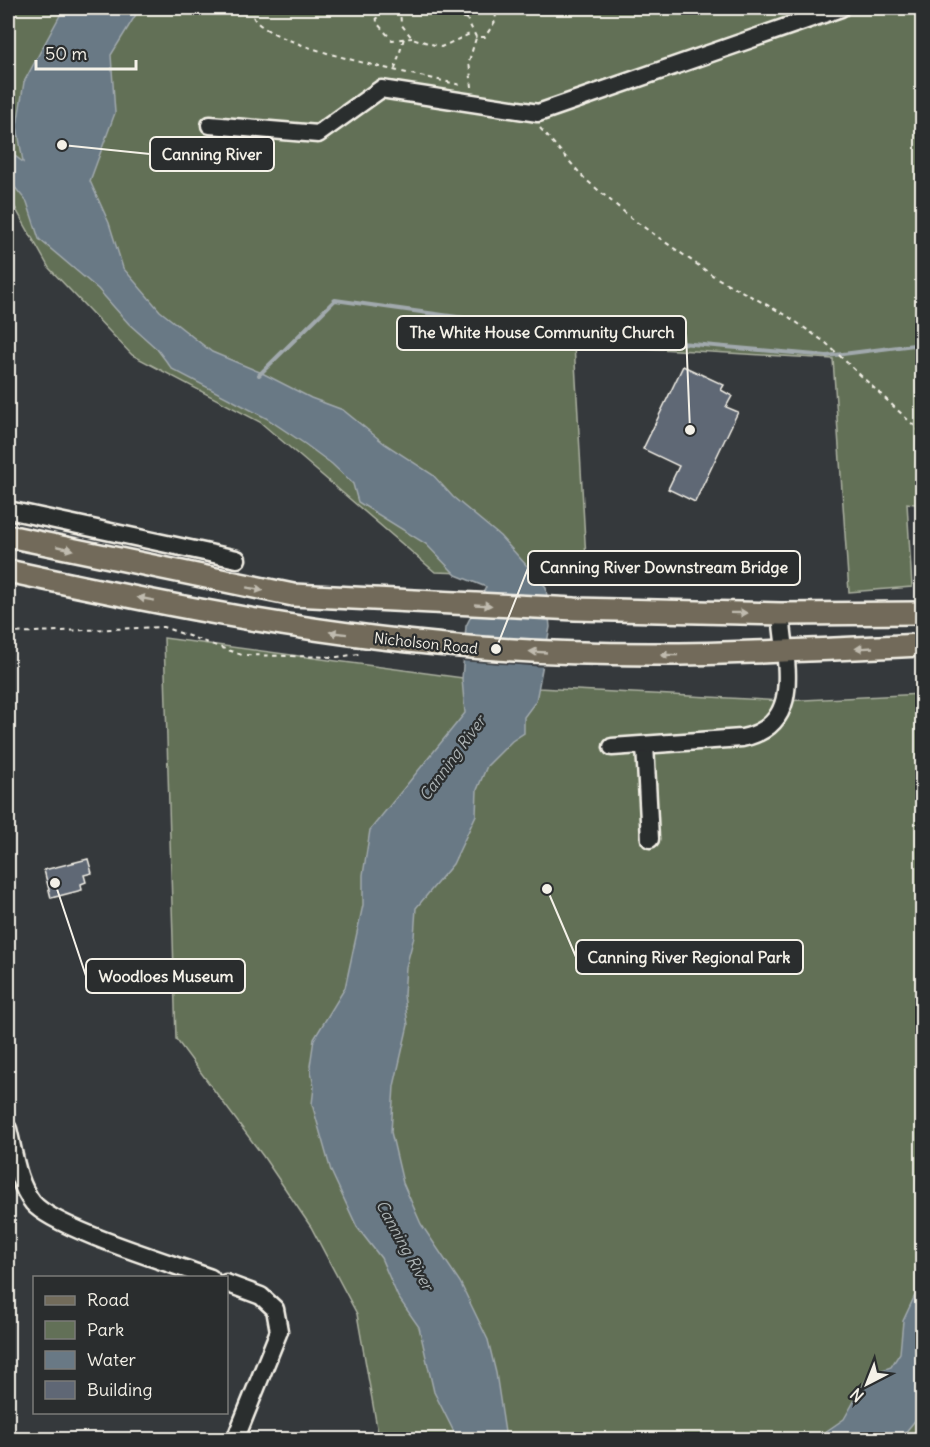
<svg xmlns="http://www.w3.org/2000/svg" width="930" height="1447" font-family="Delius,sans-serif">
<style>
.green{fill:#627057;stroke:#abb0a0;stroke-width:1.5}
.water{fill:#697985;stroke:#a1a9ad;stroke-width:1.5}
.pier{fill:#35393c}
.lines{fill:none;stroke-linecap:round;stroke-linejoin:round}
.stream{stroke:#a1a9ad;stroke-width:4}
.building{fill:#5f6775;stroke:#f4f1e8;stroke-width:1.5}
.minor-casing{stroke:#f4f1e8;stroke-width:21}
.major-casing{stroke:#f4f1e8;stroke-width:26}
.path{stroke:#f4f1e8;stroke-width:2;stroke-dasharray:4.5 4.5;stroke-linecap:butt}
.minor{stroke:#2a2d2e;stroke-width:16}
.major{stroke:#726b5a;stroke-width:21}
.oneway{fill:#c0bbaf}
.labels{text-anchor:middle;dominant-baseline:central;stroke-width:4.5;stroke-linejoin:round;paint-order:stroke}
.street-label{font-size:15px;fill:#f4f1e8;stroke:#2a2d2e}
.water-label{font-size:16px;font-style:italic;fill:#aeb5b6;stroke:#2a2d2e}
.leader{fill:none;stroke:#f4f1e8;stroke-width:2}
.callout-dot{fill:#f4f1e8;stroke:#2a2d2e;stroke-width:2}
.callout{fill:#2a2d2e;stroke:#f4f1e8;stroke-width:2}
.callout-label{font-size:16px;text-anchor:middle;font-weight:bold;fill:#f4f1e8}
</style>
<rect width="100%" height="100%" fill="#35393c"/>
<filter id="ink" filterUnits="userSpaceOnUse"><feTurbulence type="fractalNoise" baseFrequency=".0167" numOctaves="2"/><feDisplacementMap in="SourceGraphic" scale="12" xChannelSelector="R" yChannelSelector="G"/><feConvolveMatrix kernelMatrix="1 2 1 2 8 2 1 2 1" color-interpolation-filters="sRGB"/></filter>
<g filter="url(#ink)">
<g class="green">
<path d="M8 8H922V505L907 503 912 587 849 592 833 359 574 344 587 577 435 572 260 422 132 355 49 268 8 195Z"/>
<path d="M164 638 538 688 784 701 922 694V1439H379L357 1314 311 1227 263 1156 176 1039Z"/>
</g>
<g class="water">
<path d="M64 8H140L111 55 115 113 90 181 109 223 123 268 160 311 212 352 262 373 311 398 343 410 385 444 433 475 453 497 500 536 546 587 550 627 536 701 524 717V733L512 741 487 766 477 790 476 815 453 864 416 908 414 937 406 967 404 995 408 1025 394 1086 391 1132 403 1183 421 1224 460 1282 488 1340 496 1373 506 1439H455L454 1432 434 1392 419 1327 398 1297 381 1258 357 1227 331 1171 312 1104 314 1087 310 1066 314 1039 345 988 363 905V875L370 830 465 713 462 679 466 626 486 587 456 575 426 544 358 502 353 484 332 464 305 444 266 418 172 369 157 349 129 324 98 289 39 239 27 202 8 179V140L15 156 23 162 17 126 24 82Z"/>
<path d="M922 1271V1412L900 1439H815L844 1419 869 1375 891 1367 900 1353 903 1321 918 1289Z"/>
</g>
<path class="pier" d="M462 638 550 644 546 667 460 661Z"/>
<g class="lines">
<path class="stream" d="M259 375 335 300 579 334 827 356 922 344"/>
</g>
<g class="building">
<path d="M683 366 724 385 721 390 732 396 726 407 738 412 695 502 668 489 679 466 643 449Z"/>
<path d="M88 859 92 873 84 875 86 882 81 884 82 890 51 898 44 870Z"/>
</g>
<g class="lines">
<defs>
<g id="minor">
<path d="M210 125 318 134 381 89 538 113 841 8"/>
<path d="M8 510 237 559"/>
<path d="M645 745 650 839"/>
<path d="M612 747 742 738C804 725 785 663 781 614"/>
<path d="M8 1129C14 1153 17 1183 33 1203 55 1229 174 1264 211 1278"/>
<path d="M226 1283 261 1296 275 1309 279 1331 235 1440"/>
</g>
<g id="major">
<path d="M8 536 293 595 575 609 781 614 922 613"/>
<path d="M8 571C169 606 331 638 497 649 639 659 780 652 922 645"/>
</g>
</defs>
<use href="#minor" class="minor-casing"/>
<use href="#major" class="major-casing"/>
<g class="path">
<path d="M249 8C251 11 253 17 255 20 279 49 419 75 461 85"/>
<path d="M376 8 377 23 392 40 412 38"/>
<path d="M400 8 401 24 412 38 441 47 472 33"/>
<path d="M438 8 467 19"/>
<path d="M467 8V19L476 37H485L496 20 495 8"/>
<path d="M395 69 404 38"/>
<path d="M472 87 469 61 476 38"/>
<path d="M540 128 585 179 635 221 715 277 786 315 826 343 922 433"/>
<path d="M8 633 163 627 242 655 337 657 359 654"/>
</g>
<use href="#minor" class="minor"/>
<use href="#major" class="major"/>
</g>
<defs><path id="oneway-solid" d="M-6-.8H1V-3.2L6.5 0L1 3.2V.8H-6Z" transform="scale(1.5)"/></defs>
<g class="oneway">
<use href="#oneway-solid" transform="translate(65 548) rotate(12)"/>
<use href="#oneway-solid" transform="translate(255 589) rotate(10)"/>
<use href="#oneway-solid" transform="translate(146 599) rotate(-170)"/>
<use href="#oneway-solid" transform="translate(483 605) rotate(3)"/>
<use href="#oneway-solid" transform="translate(739 613) rotate(1)"/>
<use href="#oneway-solid" transform="translate(338 633) rotate(-173)"/>
<use href="#oneway-solid" transform="translate(864 648) rotate(177)"/>
<use href="#oneway-solid" transform="translate(538 652) rotate(-177)"/>
<use href="#oneway-solid" transform="translate(669 655) rotate(-179)"/>
</g>
</g>
<g class="labels">
<g class="street-label">
<text transform="translate(426 643) rotate(6)">Nicholson Road</text>
</g>
<g class="water-label">
<text transform="translate(452 758) rotate(-54)">Canning River</text>
<text transform="translate(405 1245) rotate(61)">Canning River</text>
</g>
</g>
<path class="leader" d="M62 145L150 154M690 430L686 333M496 649L528 568M547 889L576 957M55 883L86 976"/>
<g class="callout-dot">
<circle cx="62" cy="145" r="6"/>
<circle cx="690" cy="430" r="6"/>
<circle cx="496" cy="649" r="6"/>
<circle cx="547" cy="889" r="6"/>
<circle cx="55" cy="883" r="6"/>
</g>
<g class="callout">
<rect x="150" y="137" width="124" height="34" rx="6"/>
<rect x="397" y="316" width="289" height="34" rx="6"/>
<rect x="528" y="551" width="272" height="34" rx="6"/>
<rect x="576" y="940" width="227" height="34" rx="6"/>
<rect x="86" y="959" width="159" height="34" rx="6"/>
</g>
<g class="callout-label">
<text x="212" y="160">Canning River</text>
<text x="542" y="338">The White House Community Church</text>
<text x="664" y="573">Canning River Downstream Bridge</text>
<text x="689" y="963">Canning River Regional Park</text>
<text x="166" y="982">Woodloes Museum</text>
</g>
<rect width="930" height="1447" fill="none" stroke="#2a2d2e" stroke-width="30"/>
<rect x="15" y="15" width="900" height="1417" fill="none" stroke="#f4f1e8" stroke-width="2" filter="url(#ink)"/>
<rect x="33" y="1276" width="195" height="138" fill="#2a2d2e" stroke="#7b7b78" stroke-width="1.5"/>
<rect x="45" y="1296" width="30" height="9" fill="#726b5a" stroke="#7b7b78" stroke-width="1.5"/>
<text x="87" y="1306" font-size="18" fill="#f4f1e8">Road</text>
<rect x="45" y="1321" width="30" height="18" fill="#627057" stroke="#7b7b78" stroke-width="1.5"/>
<text x="87" y="1336" font-size="18" fill="#f4f1e8">Park</text>
<rect x="45" y="1351" width="30" height="18" fill="#697985" stroke="#7b7b78" stroke-width="1.5"/>
<text x="87" y="1366" font-size="18" fill="#f4f1e8">Water</text>
<rect x="45" y="1381" width="30" height="18" fill="#5f6775" stroke="#7b7b78" stroke-width="1.5"/>
<text x="87" y="1396" font-size="18" fill="#f4f1e8">Building</text>
<g transform="translate(867 1384) rotate(222)" stroke="#2a2d2e" stroke-width="4.5" paint-order="stroke">
<path d="M0-4.5L10 22L0 15L-10 22Z" fill="#f4f1e8"/>
<text y="-9" font-size="16" font-weight="bold" text-anchor="middle" fill="#f4f1e8">N</text>
</g>
<path d="M36 60v9h100v-9" fill="none" stroke="#f4f1e8" stroke-width="3"/>
<text x="45" y="60" font-size="18" fill="#f4f1e8" stroke="#2a2d2e" stroke-width="4.5" paint-order="stroke">50 m</text>
</svg>
